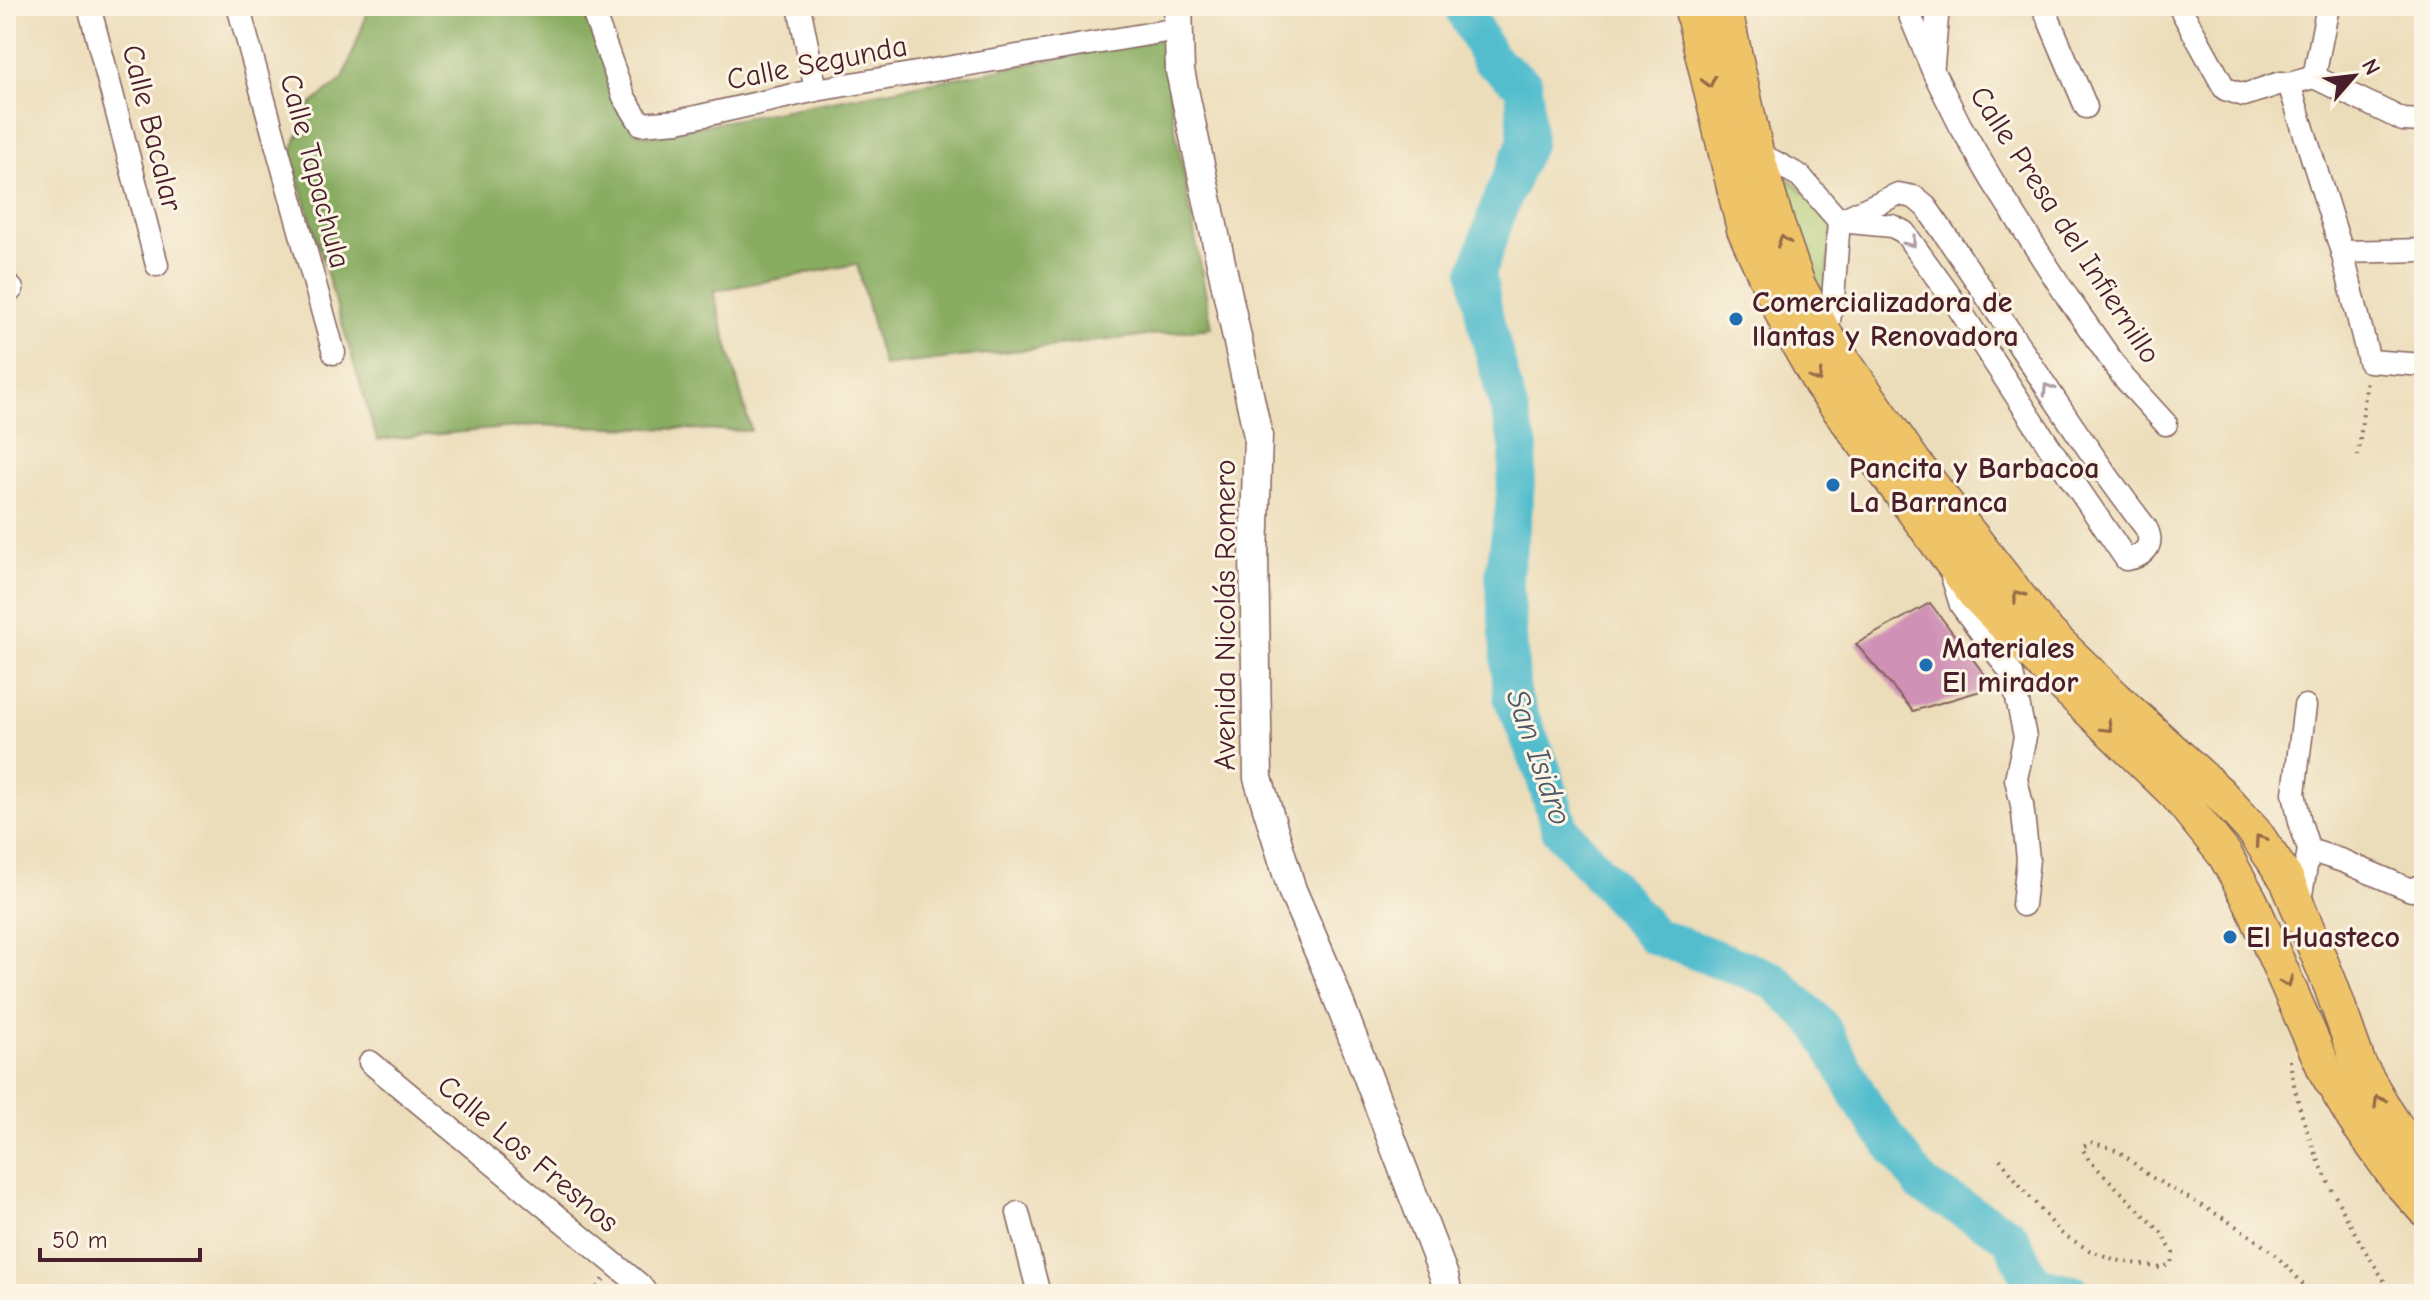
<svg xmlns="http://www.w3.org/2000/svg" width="2430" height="1300" font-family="'Comic Neue',sans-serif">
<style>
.green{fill:#abc76e;stroke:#7a734c;stroke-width:2}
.forest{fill:#88ac61;stroke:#696646;stroke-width:2}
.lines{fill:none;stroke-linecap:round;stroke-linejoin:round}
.river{stroke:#52bdcd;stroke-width:38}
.building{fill:#cf91b5}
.minor-casing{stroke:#83625d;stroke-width:25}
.tertiary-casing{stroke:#83625d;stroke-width:31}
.primary-casing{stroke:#83625d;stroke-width:37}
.path{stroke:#83625d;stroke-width:4;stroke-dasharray:2 6;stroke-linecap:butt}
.minor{stroke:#fff;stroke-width:22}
.tertiary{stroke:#fff;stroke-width:28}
.primary{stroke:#efc469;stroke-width:34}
.oneway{stroke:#946947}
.oneway2{stroke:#ae9aa0}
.poi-dot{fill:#1f6fb2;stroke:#fcf5e5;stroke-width:3}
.labels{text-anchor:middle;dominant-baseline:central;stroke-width:6;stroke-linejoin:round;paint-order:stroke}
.street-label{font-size:30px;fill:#4a1f2b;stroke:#fcf5e5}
.poi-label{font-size:30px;font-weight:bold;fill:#4a1f2b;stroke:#fcf5e5;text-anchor:start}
.water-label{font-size:32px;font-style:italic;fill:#4d5664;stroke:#fcf5e5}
</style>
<rect width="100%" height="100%" fill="#fcf5e5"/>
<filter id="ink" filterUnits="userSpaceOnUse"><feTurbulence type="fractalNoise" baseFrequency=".0125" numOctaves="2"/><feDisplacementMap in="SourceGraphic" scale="16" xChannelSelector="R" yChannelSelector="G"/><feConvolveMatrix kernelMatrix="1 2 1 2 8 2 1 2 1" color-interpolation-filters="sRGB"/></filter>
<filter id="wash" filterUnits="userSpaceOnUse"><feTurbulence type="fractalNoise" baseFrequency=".006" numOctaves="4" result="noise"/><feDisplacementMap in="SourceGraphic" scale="32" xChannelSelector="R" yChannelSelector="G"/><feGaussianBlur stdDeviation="1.8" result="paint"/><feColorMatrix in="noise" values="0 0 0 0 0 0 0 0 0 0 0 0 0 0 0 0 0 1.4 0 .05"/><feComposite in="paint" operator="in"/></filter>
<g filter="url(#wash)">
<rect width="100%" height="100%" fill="#ecddba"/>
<path class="green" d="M1770 165 1797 186 1833 222 1822 314Z"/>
<path class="forest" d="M370 6H581L635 131 647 136 1165 38 1171 107 1212 328 883 366 857 264 713 291 751 431 537 425 377 440 291 154 309 106 343 79Z"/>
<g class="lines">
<path class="river" d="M1462 6 1490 59 1524 85 1527 141 1499 207 1477 273 1485 319 1519 448 1513 516 1504 573 1512 697 1543 772 1560 829 1653 935 1773 980 1820 1025 1867 1110 1923 1186 2010 1236 2033 1284 2073 1294"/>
</g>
<g id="blocks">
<path class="building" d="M1930 603 1994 687 1913 711 1856 644Z"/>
</g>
</g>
<g filter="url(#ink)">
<use href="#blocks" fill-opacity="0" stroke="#83625d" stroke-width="2"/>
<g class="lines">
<defs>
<g id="minor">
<path d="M89 6 157 265"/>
<path d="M238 6 334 353"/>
<path d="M591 6 624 97 641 124 678 121 816 90 1178 29"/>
<path d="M799 6 816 90"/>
<path d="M1906 6 1934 73 1960 125 1992 180 2068 298 2124 378 2166 424"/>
<path d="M2043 6 2086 107"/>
<path d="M2179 6 2225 89 2244 95 2281 83 2289 84 2314 77"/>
<path d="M1933 64 1938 6"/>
<path d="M2314 77 2403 120 2424 121"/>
<path d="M2314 77 2328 6"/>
<path d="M2289 84 2342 252 2369 361 2424 365"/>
<path d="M1756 152 1800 176 1839 221 1892 226 1904 232 1958 307 2053 452 2126 559C2144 557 2155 545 2146 528 2067 426 2001 313 1926 207L1914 197 1898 194 1839 221"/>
<path d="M2342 252 2424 250"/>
<path d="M6 283 12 289"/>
<path d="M1826 336 1833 299 1839 221"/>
<path d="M1952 576 1961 605 2012 674 2025 737 2016 779 2022 805 2028 859 2023 905"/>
<path d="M2309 850 2343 861 2411 890 2424 884"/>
<path d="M2299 905 2309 850 2300 822 2294 793 2305 706"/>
<path d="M370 1062 640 1285 647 1294"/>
<path d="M1018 1213 1039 1294"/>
</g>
<path id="tertiary" d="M1178 6 1180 71 1258 436 1254 556 1258 778 1292 890 1328 973 1444 1276 1448 1294"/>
<g id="primary">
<path d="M1691 6 1744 229 1790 330 1820 383 1974 593 2045 667 2176 794 2225 855 2251 902 2326 1072 2355 1120 2397 1179 2424 1209"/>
<path d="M1724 6 1756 152 1778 227 1798 285 1826 336 1915 464 2043 628 2127 709 2219 793 2254 831 2287 880 2331 986 2359 1065 2385 1110 2413 1153 2424 1164"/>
</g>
</defs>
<use href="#minor" class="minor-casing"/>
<use href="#tertiary" class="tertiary-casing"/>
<use href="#primary" class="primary-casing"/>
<g class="path">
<path d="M2358 456 2367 379"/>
<path d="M2290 1060C2298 1126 2329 1188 2362 1245 2371 1262 2384 1276 2390 1294"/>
<path d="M2000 1159 2023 1189 2061 1233 2089 1250 2116 1260 2161 1268 2171 1264 2173 1253 2161 1232 2089 1160 2082 1148 2090 1142C2097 1144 2106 1146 2113 1149 2128 1155 2139 1170 2153 1178 2208 1210 2273 1240 2310 1294"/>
<path d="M593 1294 604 1279"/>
</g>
<use href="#minor" class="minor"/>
<use href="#tertiary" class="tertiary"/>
<use href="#primary" class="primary"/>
</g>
<defs><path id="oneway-chevron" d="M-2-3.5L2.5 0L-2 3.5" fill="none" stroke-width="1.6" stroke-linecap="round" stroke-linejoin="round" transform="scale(2)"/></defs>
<g class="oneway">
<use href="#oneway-chevron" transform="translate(1709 82) rotate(77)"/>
<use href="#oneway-chevron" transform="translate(1783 241) rotate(-109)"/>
<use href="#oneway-chevron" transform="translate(1817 377) rotate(58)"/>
<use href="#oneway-chevron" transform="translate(2018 596) rotate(-128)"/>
<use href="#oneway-chevron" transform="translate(2107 727) rotate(44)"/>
<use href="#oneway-chevron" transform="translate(2260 840) rotate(-125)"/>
<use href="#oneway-chevron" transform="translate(2287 982) rotate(67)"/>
<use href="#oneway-chevron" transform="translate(2379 1101) rotate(-120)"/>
</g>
<g class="oneway2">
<use href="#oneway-chevron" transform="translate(1911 242) rotate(52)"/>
<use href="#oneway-chevron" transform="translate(2048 389) rotate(-123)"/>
</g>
</g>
<g class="poi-dot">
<circle cx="1736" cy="319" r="8"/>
<circle cx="1833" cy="485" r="8"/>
<circle cx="1926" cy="665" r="8"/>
<circle cx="2230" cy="937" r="8"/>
</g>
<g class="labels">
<g class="street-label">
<text transform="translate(817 63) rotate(-11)">Calle Segunda</text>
<text transform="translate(152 128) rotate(76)">Calle Bacalar</text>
<text transform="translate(315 171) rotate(75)">Calle Tapachula</text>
<text transform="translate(2065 225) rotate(57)">Calle Presa del Infiernillo</text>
<text transform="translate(1225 615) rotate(-90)">Avenida Nicolás Romero</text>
<text transform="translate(528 1154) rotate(40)">Calle Los Fresnos</text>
</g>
<g class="poi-label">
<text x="1752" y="302">Comercializadora de<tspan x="1752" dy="34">llantas y Renovadora</tspan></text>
<text x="1849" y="468">Pancita y Barbacoa<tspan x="1849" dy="34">La Barranca</tspan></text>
<text x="1942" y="648">Materiales<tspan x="1942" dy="34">El mirador</tspan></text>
<text x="2246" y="937">El Huasteco</text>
</g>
<g class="water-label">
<text transform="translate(1539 757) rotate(71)">San Isidro</text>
</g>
</g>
<rect width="2430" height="1300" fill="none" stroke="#fcf5e5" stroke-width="32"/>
<g transform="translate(2354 76) rotate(62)" stroke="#fcf5e5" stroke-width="6" paint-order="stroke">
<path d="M0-6L14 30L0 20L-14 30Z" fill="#4a1f2b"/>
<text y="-12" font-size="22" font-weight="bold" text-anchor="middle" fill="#4a1f2b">N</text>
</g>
<path d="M40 1248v12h160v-12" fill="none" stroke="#4a1f2b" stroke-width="4"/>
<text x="52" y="1248" font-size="24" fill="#4a1f2b" stroke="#fcf5e5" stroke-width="6" paint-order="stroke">50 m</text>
</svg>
